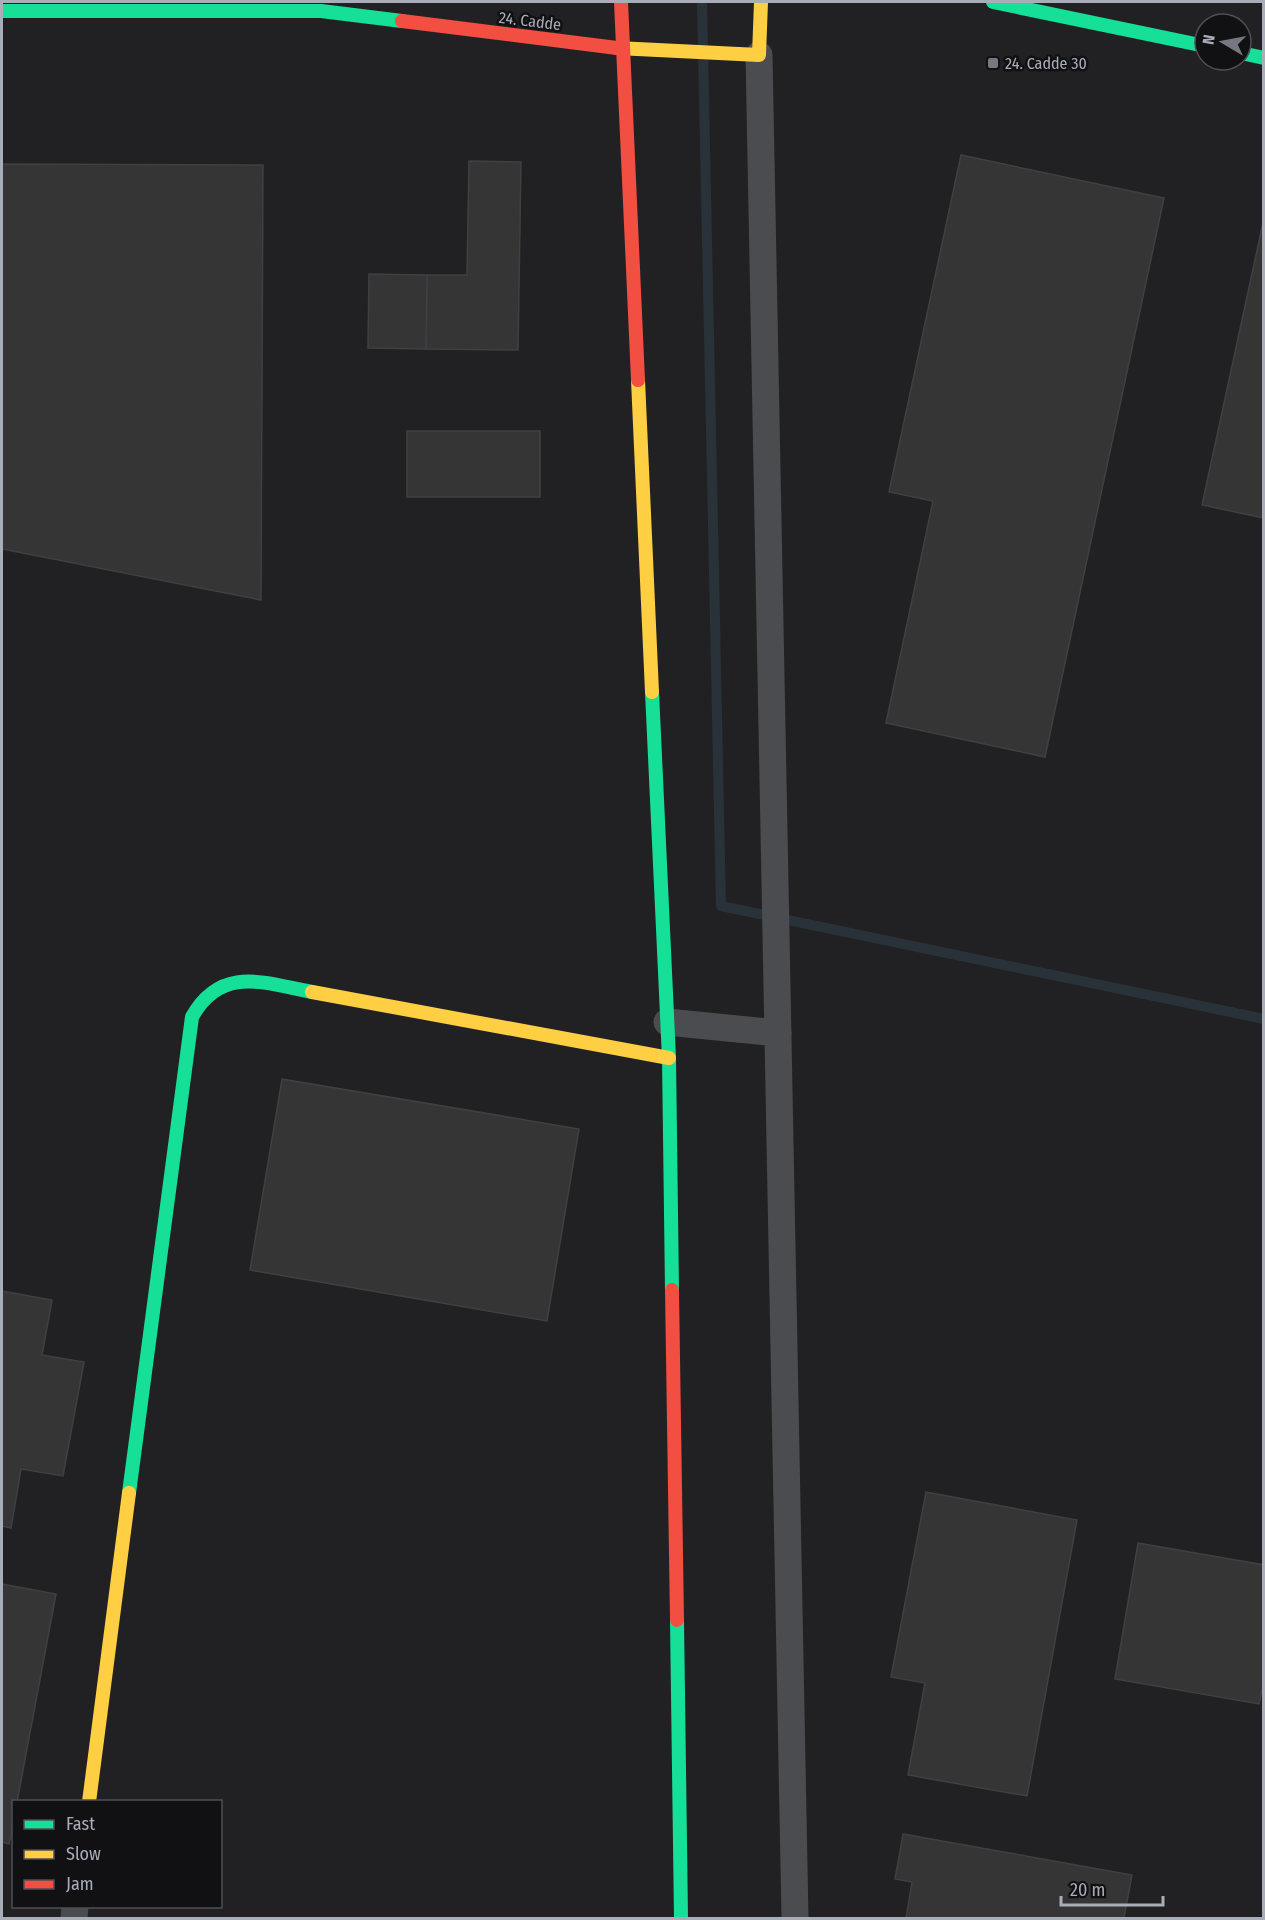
<svg xmlns="http://www.w3.org/2000/svg" width="1265" height="1920" font-family="'Fira Sans Condensed',sans-serif">
<style>
.built{fill:#212123;fill-rule:evenodd}
.lines{fill:none;stroke-linecap:round;stroke-linejoin:round}
.stream{stroke:#2a3239;stroke-width:10}
.building{fill:#353536;stroke:#3f4043;stroke-width:1.5}
.street{stroke:#4b4c50;stroke-width:27}
.fast{stroke:#16e098;stroke-width:14}
.slow{stroke:#ffcf43;stroke-width:14}
.jam{stroke:#f24e42;stroke-width:14}
.poi-dot{fill:#757880;stroke:#111113;stroke-width:2}
.labels{text-anchor:middle;dominant-baseline:central;stroke-width:5;stroke-linejoin:round;paint-order:stroke}
.street-label{font-size:16px;fill:#a8adb8;stroke:#111113}
.poi-label{font-size:16px;fill:#a8adb8;stroke:#111113;text-anchor:start}
</style>
<rect width="100%" height="100%" fill="#171717"/>
<path class="built" d="M2 2H1263V1918H2ZM1205 24H1241V60H1205ZM14 1802H220V1906H14Z"/>
<g class="lines">
<path class="stream" d="M702 2 721 906 1264 1019"/>
</g>
<g class="building">
<path d="M961 155 1164 198 1045 757 886 723 933 501 889 492Z"/>
<path d="M469 161 521 162 518 350 426 349 427 275H467Z"/>
<path d="M2 164 263 165 261 600 2 549Z"/>
<path d="M1264 218V518L1202 505Z"/>
<path d="M369 274 427 275 426 349 368 348Z"/>
<rect x="407" y="431" width="133" height="66"/>
<path d="M282 1079 579 1129 547 1321 250 1270Z"/>
<path d="M2 1291 52 1300 42 1355 84 1362 63 1476 21 1469 11 1528 2 1526Z"/>
<path d="M926 1492 1077 1520 1027 1796 908 1775 925 1683 891 1677Z"/>
<path d="M1138 1543 1264 1565V1681L1259 1704 1115 1679Z"/>
<path d="M2 1584 56 1594 17 1802H14V1819L9 1844 2 1842Z"/>
<path d="M903 1834 1132 1875 1124 1918H906L912 1882 895 1879Z"/>
</g>
<g class="lines">
<g class="street">
<path d="M759 55 795 1918"/>
<path d="M667 1022 778 1033"/>
<path d="M74 1918 75 1906"/>
</g>
<g class="fast">
<path d="M993 2 1205 46"/>
<path d="M2 11H321L402 21"/>
<path d="M1241 53 1264 58"/>
<path d="M652 692 669 1058 672 1290"/>
<path d="M129 1493 192 1017C221 965 264 983 312 992"/>
<path d="M677 1620 681 1918"/>
</g>
<g class="slow">
<path d="M617 48 759 55 761 2"/>
<path d="M638 380 652 692"/>
<path d="M312 992 669 1058"/>
<path d="M89 1802 129 1493"/>
</g>
<g class="jam">
<path d="M621 2 638 380"/>
<path d="M402 21 617 48"/>
<path d="M672 1290 677 1620"/>
</g>
</g>
<rect class="poi-dot" x="987" y="57" width="12" height="12" rx="3"/>
<g class="labels">
<g class="street-label">
<text transform="translate(530 21) rotate(7)">24. Cadde</text>
</g>
<g class="poi-label">
<text x="1005" y="63">24. Cadde 30</text>
</g>
</g>
<rect width="1265" height="1920" fill="none" stroke="#a8adb8" stroke-width="6"/>
<rect x="12" y="1800" width="210" height="108" fill="#111113" stroke="#4d4f55" stroke-width="1.5"/>
<rect x="24" y="1820" width="30" height="9" fill="#16e098" stroke="#4d4f55" stroke-width="1.5"/>
<text x="66" y="1830" font-size="18" fill="#a8adb8">Fast</text>
<rect x="24" y="1850" width="30" height="9" fill="#ffcf43" stroke="#4d4f55" stroke-width="1.5"/>
<text x="66" y="1860" font-size="18" fill="#a8adb8">Slow</text>
<rect x="24" y="1880" width="30" height="9" fill="#f24e42" stroke="#4d4f55" stroke-width="1.5"/>
<text x="66" y="1890" font-size="18" fill="#a8adb8">Jam</text>
<g transform="translate(1223 42) rotate(280)"><circle r="28" fill="#111113" stroke="#4d4f55" stroke-width="1.5"/>
<path d="M0-4.5L10 22L0 15L-10 22Z" fill="#757880"/>
<text y="-9" font-size="16" font-weight="bold" text-anchor="middle" fill="#a8adb8">N</text>
</g>
<path d="M1061 1896v9h102v-9" fill="none" stroke="#a8adb8" stroke-width="3"/>
<text x="1070" y="1896" font-size="18" fill="#a8adb8" stroke="#111113" stroke-width="4.5" paint-order="stroke">20 m</text>
</svg>
